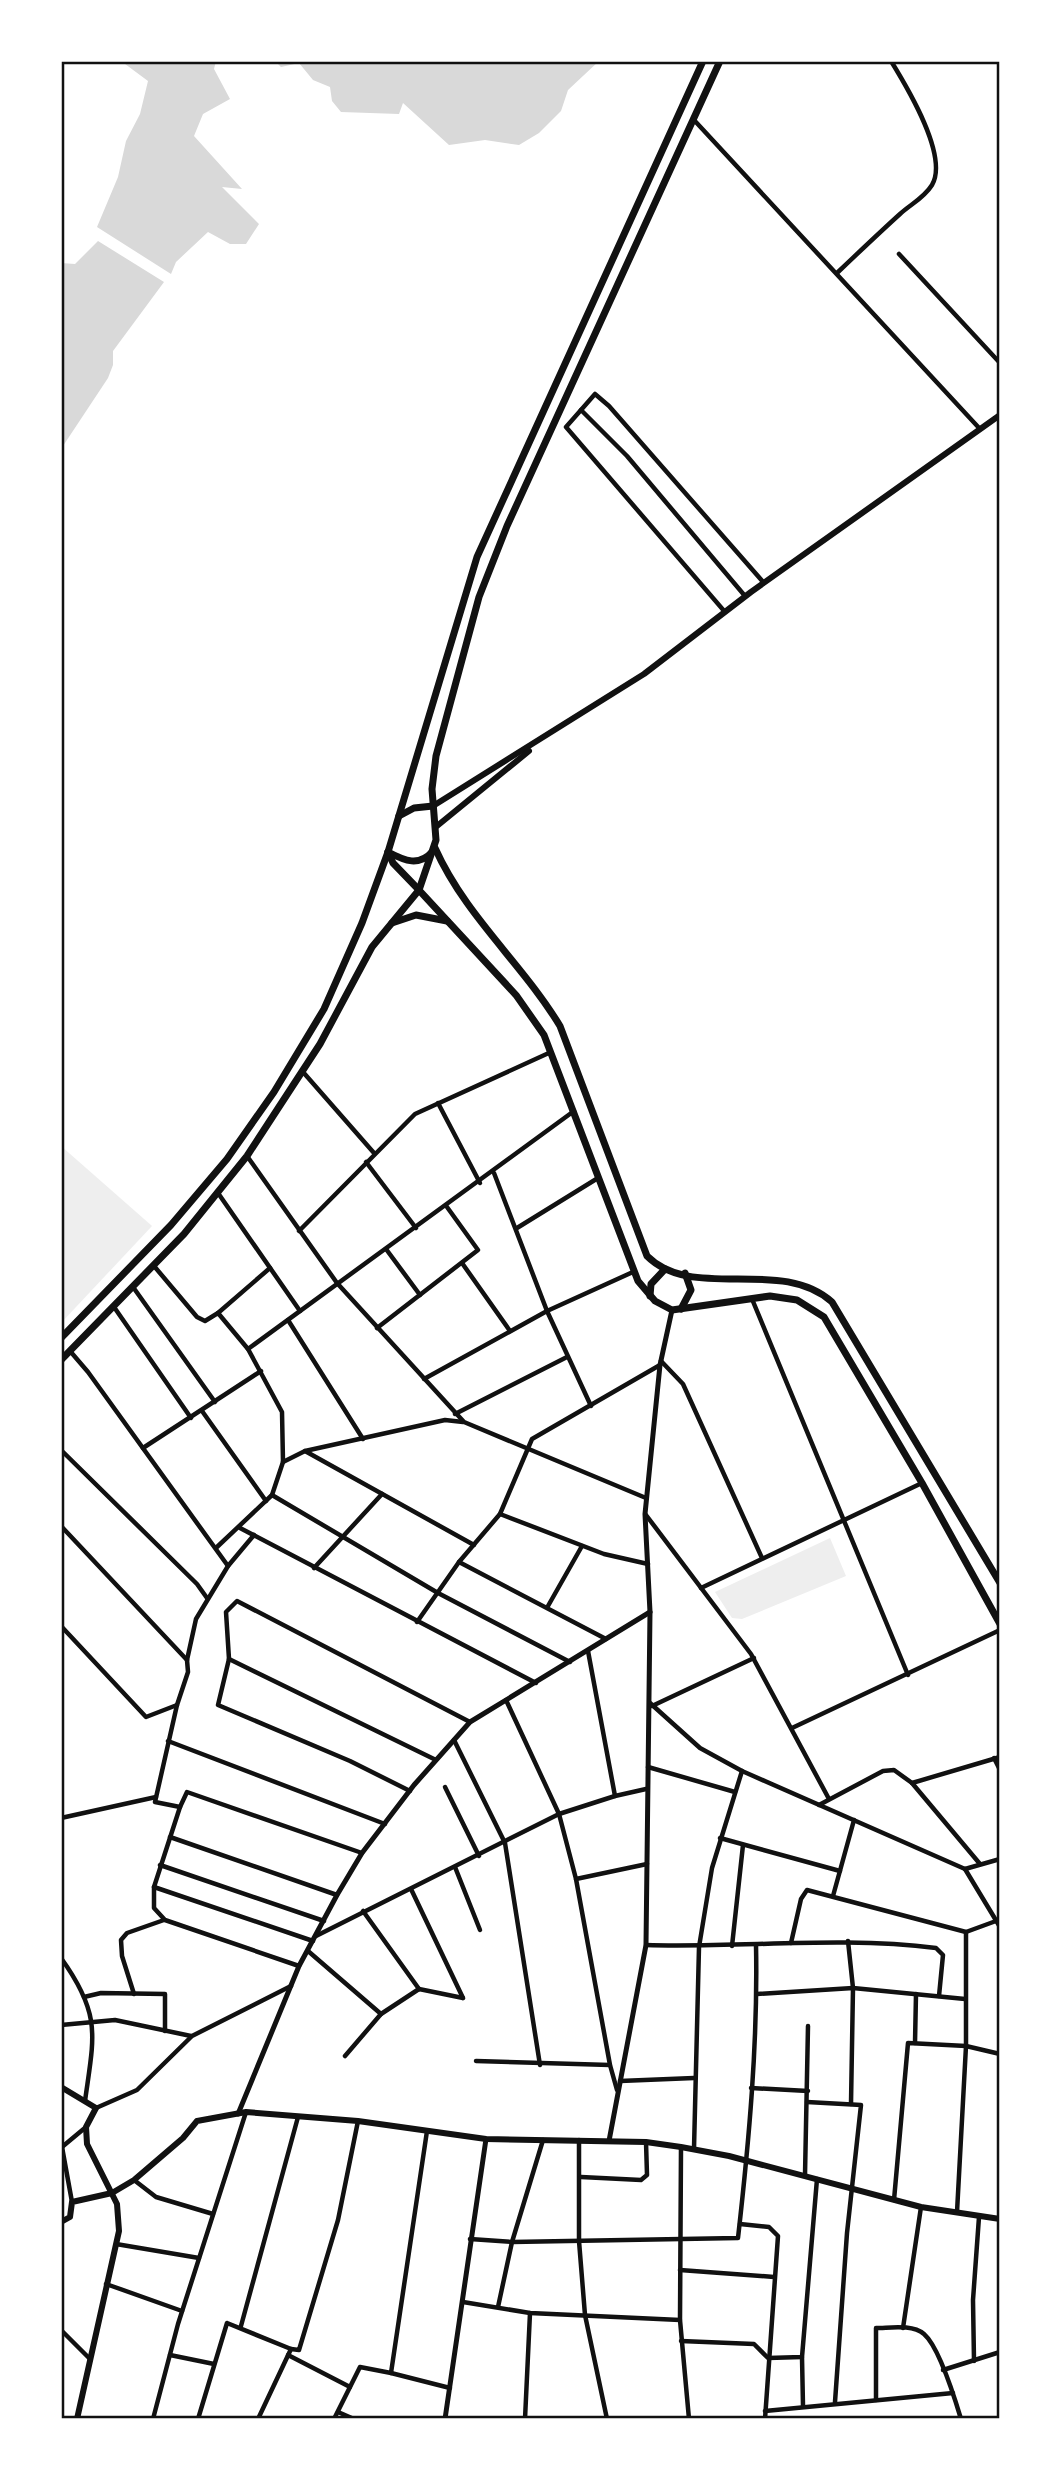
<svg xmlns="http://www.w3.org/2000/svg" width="1061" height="2480" font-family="Manrope,sans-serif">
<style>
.green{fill:#eee}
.water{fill:#d9d9d9}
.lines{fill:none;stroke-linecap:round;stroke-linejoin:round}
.minor{stroke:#111;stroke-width:4.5}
.tertiary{stroke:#111;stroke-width:5}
.secondary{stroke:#111;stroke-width:6}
.primary{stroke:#111;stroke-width:7}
.trunk{stroke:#111;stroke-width:7}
.neatline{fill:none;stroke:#111;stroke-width:2.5}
</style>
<rect width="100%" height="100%" fill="#fff"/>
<g class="green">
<path d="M61 1146 152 1226 61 1323Z"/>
<path d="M830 1538 846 1576 742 1619 732 1618 715 1592Z"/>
</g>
<g class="water">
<path d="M121 61H216L214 69 230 99 203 114 194 136 242 189 222 187 259 224 246 244H230L208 232 176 262 171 274 97 227 118 177 126 141 140 114 148 81Z"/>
<path d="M275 61H599L568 90 561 111 539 133 519 145 485 140 449 145 403 103 399 114 341 112 332 101 330 87 313 80 299 63 281 67Z"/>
<path d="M98 241 164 282 113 351V365L108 378 61 449V263L75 264Z"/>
</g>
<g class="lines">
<g class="minor">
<path d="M694 120 980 429"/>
<path d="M899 254 1000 363"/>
<path d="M837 273C858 253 879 233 900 214 911 204 924 198 932 185 949 156 907 87 891 61"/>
<path d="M581 410 595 394 609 406 764 583"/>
<path d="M725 612 566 427 581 410 627 456 745 596"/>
<path d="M303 1072 374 1153"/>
<path d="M438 1103 480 1183"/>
<path d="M247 1156 337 1283 464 1422 646 1498"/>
<path d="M366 1162 416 1228"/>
<path d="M494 1173 547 1311 591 1406"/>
<path d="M218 1193 300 1311"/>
<path d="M517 1228 598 1178"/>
<path d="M299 1231 415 1114 551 1052"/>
<path d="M386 1249 420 1295"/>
<path d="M462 1263 510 1331"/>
<path d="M154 1266 197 1317 205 1321 218 1313 248 1349 282 1412 283 1462 272 1495 217 1547"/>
<path d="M133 1287 215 1402"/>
<path d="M752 1299 908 1675"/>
<path d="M114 1307 191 1418"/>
<path d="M218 1313 270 1268"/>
<path d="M288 1320 363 1439"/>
<path d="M377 1328 478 1250 447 1207"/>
<path d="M248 1349 574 1111"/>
<path d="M70 1351 88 1372 228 1566"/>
<path d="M661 1361 683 1384 762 1558"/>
<path d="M424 1379 547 1311 633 1272"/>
<path d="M202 1411 266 1501"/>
<path d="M455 1414 567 1357"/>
<path d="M143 1448 261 1371"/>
<path d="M61 1450 197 1584 207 1598"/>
<path d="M305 1451 474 1545"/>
<path d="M283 1462 305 1451 445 1420 463 1422"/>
<path d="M272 1495 438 1593 570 1662"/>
<path d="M500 1514 604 1554 648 1564"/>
<path d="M646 1515 751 1654 829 1799"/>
<path d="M61 1526 187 1660"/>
<path d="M240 1528 536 1683"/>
<path d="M254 1535 228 1566 196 1619 187 1660 188 1672 177 1705 155 1802 180 1807 187 1792 362 1853"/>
<path d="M459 1562 606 1639"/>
<path d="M314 1568 382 1494"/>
<path d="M701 1588 922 1483"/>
<path d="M548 1606 582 1546"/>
<path d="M417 1622 459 1562 500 1514 532 1439 660 1365"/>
<path d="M61 1626 146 1717 177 1705"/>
<path d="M588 1651 615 1796"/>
<path d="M229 1659 436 1760"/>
<path d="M506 1700 559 1814 576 1879 610 2065 617 2090"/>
<path d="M650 1703 700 1748 742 1771 965 1869"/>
<path d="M652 1706 754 1658"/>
<path d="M792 1728 1000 1630"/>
<path d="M454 1740 505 1843 540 2065"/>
<path d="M168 1741 385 1824"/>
<path d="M994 1758 1000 1770"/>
<path d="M648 1767 735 1792"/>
<path d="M912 1783 1000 1757"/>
<path d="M445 1787 479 1856"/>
<path d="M410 1791 350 1761 218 1705 229 1659 226 1612 237 1601 470 1722"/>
<path d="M819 1805 883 1771 894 1770 912 1783 980 1864"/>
<path d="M180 1807 154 1887V1908L165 1920 299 1966"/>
<path d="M61 1818 156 1797"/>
<path d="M170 1837 337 1895"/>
<path d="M720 1838 840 1871"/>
<path d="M160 1865 324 1921"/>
<path d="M455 1867 480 1930"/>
<path d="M965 1869 1000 1927"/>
<path d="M965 1869 1000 1859"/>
<path d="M576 1879 647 1864"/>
<path d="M154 1887 313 1941"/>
<path d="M411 1889 463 1998"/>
<path d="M833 1896 854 1820"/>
<path d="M363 1911 419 1989"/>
<path d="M316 1936 559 1814 615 1796 646 1789"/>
<path d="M848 1941 853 1988 851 2104"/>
<path d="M791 1943 801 1899 807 1890 966 1932 996 1921"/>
<path d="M646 1945C743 1948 839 1936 936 1948L943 1955 939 1996"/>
<path d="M732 1946 743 1845"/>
<path d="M308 1951 381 2014"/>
<path d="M61 1958C102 2015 94 2036 85 2101"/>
<path d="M419 1989 463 1998"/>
<path d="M134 1994 122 1956 121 1940 127 1933 164 1920"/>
<path d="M757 1994 853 1988 965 1999"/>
<path d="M84 1997 101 1993 165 1994V2031"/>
<path d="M61 2025 115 2020 191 2036"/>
<path d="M915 2043 916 1994"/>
<path d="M345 2056 381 2014 419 1989"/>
<path d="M476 2061 610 2065"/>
<path d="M620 2081 694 2078"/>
<path d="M751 2088 808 2091"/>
<path d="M807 2102 861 2105 847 2233 835 2402"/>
<path d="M96 2108 137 2090 192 2036 291 1986"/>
<path d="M579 2140V2241L585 2315 607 2419"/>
<path d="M62 2147 72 2202"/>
<path d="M62 2147 86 2127"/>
<path d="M681 2147 680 2320 689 2419"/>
<path d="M694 2149 699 1947 712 1868 742 1771"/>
<path d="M805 2175 808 2026"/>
<path d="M581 2177 641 2180 647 2175 646 2142"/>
<path d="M134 2180 156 2197 213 2214"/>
<path d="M894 2200 908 2043 966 2046 1000 2054"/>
<path d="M957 2212 966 2046V1932"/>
<path d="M740 2224 769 2227 778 2236 765 2419"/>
<path d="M470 2239 512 2242 738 2238C749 2141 758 2042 756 1945"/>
<path d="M116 2244 199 2258"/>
<path d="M680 2270 774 2277"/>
<path d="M106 2284 182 2311"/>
<path d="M463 2302 530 2313 680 2320"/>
<path d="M498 2307 512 2242 543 2140"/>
<path d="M241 2326 298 2117"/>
<path d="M903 2328 921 2207"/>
<path d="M61 2330 90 2359"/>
<path d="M681 2341 754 2344 768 2358 802 2357 817 2179"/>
<path d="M291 2349 299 2350 338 2220 358 2121"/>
<path d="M170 2355 214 2364"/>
<path d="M288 2355 350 2387"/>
<path d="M802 2357 803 2406"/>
<path d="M974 2361 973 2300 979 2217"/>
<path d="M943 2370 1000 2352"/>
<path d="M391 2373 450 2388"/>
<path d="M876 2400V2328C890 2328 912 2324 924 2334 939 2347 955 2399 961 2419"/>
<path d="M765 2411 953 2393"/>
<path d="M338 2412 354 2419"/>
<path d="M153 2419 178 2324 246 2112"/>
<path d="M198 2419 227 2323 291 2349"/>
<path d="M258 2419 291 2349"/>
<path d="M334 2419 360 2367 391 2373 427 2131"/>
<path d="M525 2419 530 2313"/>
</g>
<g class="tertiary">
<path d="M238 2114 299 1966 337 1895 362 1853 414 1785 470 1722 650 1612"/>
<path d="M609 2141 646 1945 650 1612 645 1514 660 1365 672 1310"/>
<path d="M445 2419 486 2139"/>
</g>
<g class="secondary">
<path d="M433 806 644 674 751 592 1000 415"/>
<path d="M437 826 529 751"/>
<path d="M61 2087 96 2108 86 2127 87 2144 117 2204 119 2231 77 2419"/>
<path d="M61 2222 70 2217 72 2202 112 2193 134 2180 183 2138 197 2121 246 2112 358 2121 486 2139 646 2142 681 2147 729 2156 921 2207 1000 2219"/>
</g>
<g class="primary">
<path d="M435 848C466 917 522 963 560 1026L647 1256C693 1302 781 1256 832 1302L1000 1583"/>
<path d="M419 890 516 995 544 1035 638 1281 655 1301 672 1310 770 1296 797 1300 824 1317 922 1483 1000 1624"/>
<path d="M392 923 416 915 447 921"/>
<path d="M650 1296 651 1284 665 1269"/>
<path d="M681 1309 691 1290 685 1273"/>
</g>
<g class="trunk">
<path d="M399 816 414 808 433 806"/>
<path d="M388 852C405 861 419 867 433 851"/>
<path d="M388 852 393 863 419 890"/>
<path d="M61 1338 171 1225 227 1159 274 1092 324 1009 362 923 388 852 477 557 703 61"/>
<path d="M61 1360 184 1234 247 1156 320 1044 372 947 419 890 436 840 432 789 436 756 479 597 507 526 720 61"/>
</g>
</g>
<rect width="1061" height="2480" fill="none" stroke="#ffffff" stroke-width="126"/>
<rect x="63" y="63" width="935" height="2354" class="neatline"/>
</svg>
